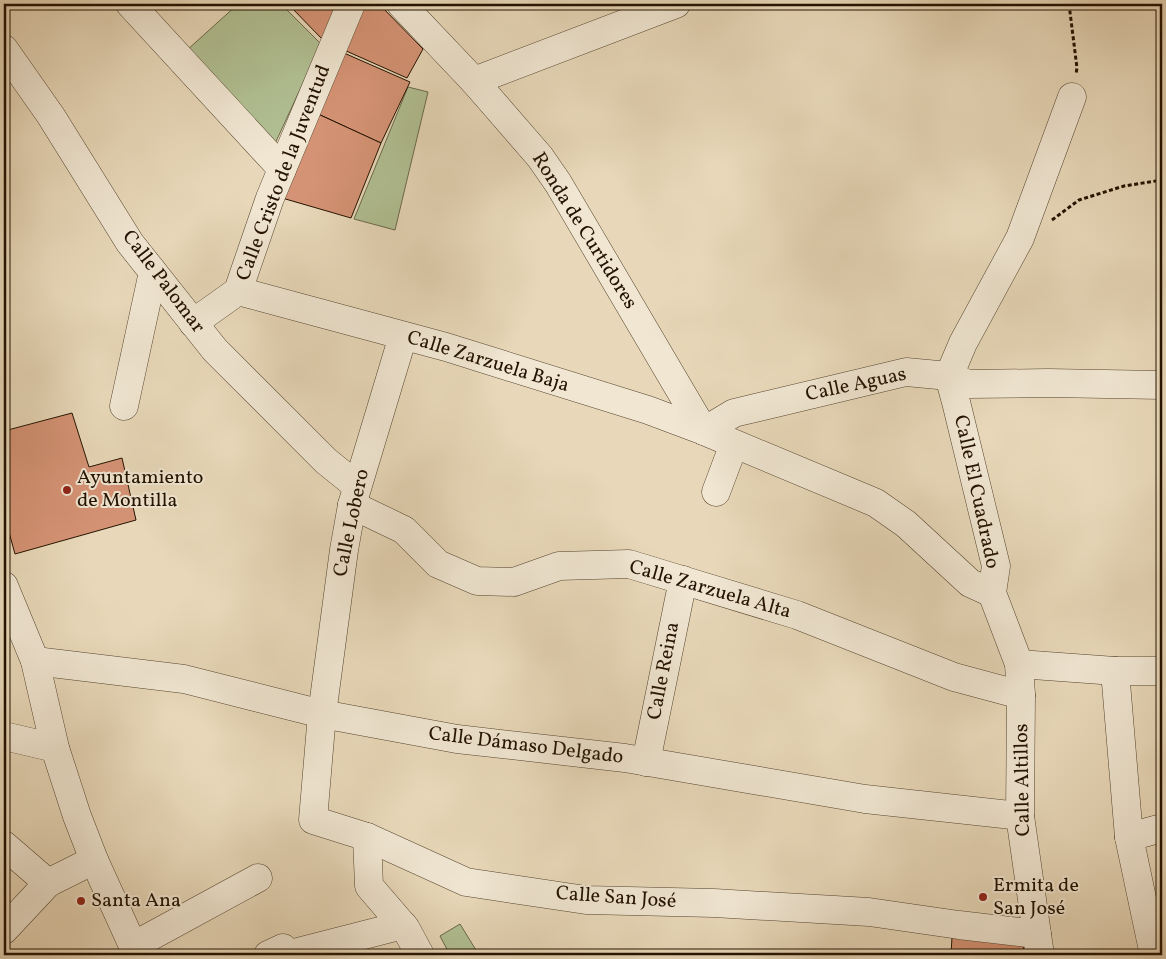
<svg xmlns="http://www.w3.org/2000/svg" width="1166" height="959" font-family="Vollkorn,serif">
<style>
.green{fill:#b1c093;stroke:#6a694a}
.building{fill:#d59375;stroke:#231200}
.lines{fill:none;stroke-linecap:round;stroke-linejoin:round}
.minor-casing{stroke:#54442e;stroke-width:29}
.path{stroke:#231200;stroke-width:3;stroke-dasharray:4 2.5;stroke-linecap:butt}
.minor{stroke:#f0e6d2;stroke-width:28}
.poi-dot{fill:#8f2418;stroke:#f0e6d2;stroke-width:2}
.labels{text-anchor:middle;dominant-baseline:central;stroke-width:4;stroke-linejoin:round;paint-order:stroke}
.street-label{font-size:20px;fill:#231200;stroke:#f0e6d2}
.poi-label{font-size:20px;fill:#231200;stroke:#f0e6d2;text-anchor:start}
</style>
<rect width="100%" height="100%" fill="#e8d8b9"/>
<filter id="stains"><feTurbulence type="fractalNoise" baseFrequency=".004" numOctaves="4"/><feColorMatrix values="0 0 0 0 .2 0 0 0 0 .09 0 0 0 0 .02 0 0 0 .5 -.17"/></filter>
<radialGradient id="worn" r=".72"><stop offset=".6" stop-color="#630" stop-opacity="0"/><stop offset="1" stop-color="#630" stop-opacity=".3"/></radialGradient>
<g class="green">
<path d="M238 4H281L321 44 273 148 186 51Z"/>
<path d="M408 87 428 92 395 230 354 219Z"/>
<path d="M460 924 479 955H450L440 936Z"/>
</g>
<g class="building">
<path d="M288 4H338L323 40Z"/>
<path d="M364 4H379L423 49 407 78 344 50Z"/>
<path d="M344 53 410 82 381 143 318 114Z"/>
<path d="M318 114 381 143 351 218 282 198Z"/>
<path d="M72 413 89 467 122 458 136 520 15 554 4 514V431Z"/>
<path d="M952 937 1023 946 1025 955H951Z"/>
</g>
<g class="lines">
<defs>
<g id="minor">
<path d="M130 4 282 169"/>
<path d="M401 4 474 81 540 157 558 183 704 431"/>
<path d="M4 49 51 116 130 243 215 350 326 461 357 486"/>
<path d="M474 81 676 4"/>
<path d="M238 291 446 347 648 410 704 431 876 503 906 524 970 583 992 593"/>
<path d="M193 323 238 291 270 198 351 4"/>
<path d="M403 336 352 505 344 550 322 714 313 820 367 837 466 882 586 900 714 903 869 912 959 925 1037 934"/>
<path d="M949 376 957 406 996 566 992 593 1019 664 1021 695 1020 816 1040 955"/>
<path d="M949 376 963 343 1020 238 1072 97"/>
<path d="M124 406 153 272"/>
<path d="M704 431 734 413 906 372 949 376 968 384 1048 383 1162 385"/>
<path d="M716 492 734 444"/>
<path d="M352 505 404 530 438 564 477 581 514 582 559 566 629 564 797 615 954 677 1021 695"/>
<path d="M4 586 35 661 55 748 77 816 94 860 133 946 138 955"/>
<path d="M35 661 184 679 322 714 457 739 625 758 865 799 1020 816"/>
<path d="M1019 664 1115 671H1162"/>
<path d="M1115 671 1129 837 1154 955"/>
<path d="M4 736 55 748"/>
<path d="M646 762 683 580"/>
<path d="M367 837 369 886 406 929 420 955"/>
<path d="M1129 837 1162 828"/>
<path d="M4 845 48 883"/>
<path d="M4 930 48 883 94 860"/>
<path d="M133 946 258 878"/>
<path d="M268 955 283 948 286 955 403 925"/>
</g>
</defs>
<use href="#minor" class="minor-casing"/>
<g class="path">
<path d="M1069 4 1077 68 1076 74"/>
<path d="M1052 220 1079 200 1124 186 1162 180"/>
</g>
<use href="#minor" class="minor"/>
</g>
<g class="poi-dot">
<circle cx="67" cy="490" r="5"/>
<circle cx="983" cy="897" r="5"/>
<circle cx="81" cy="901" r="5"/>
</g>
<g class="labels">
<g class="street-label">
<text transform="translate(284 173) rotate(-69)">Calle Cristo de la Juventud</text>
<text transform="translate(584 231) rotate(58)">Ronda de Curtidores</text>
<text transform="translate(163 282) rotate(53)">Calle Palomar</text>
<text transform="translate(488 362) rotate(17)">Calle Zarzuela Baja</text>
<text transform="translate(856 385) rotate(-12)">Calle Aguas</text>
<text transform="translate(976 492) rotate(78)">Calle El Cuadrado</text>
<text transform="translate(352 523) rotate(-78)">Calle Lobero</text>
<text transform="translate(710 590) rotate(16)">Calle Zarzuela Alta</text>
<text transform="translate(664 671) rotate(-79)">Calle Reina</text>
<text transform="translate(526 746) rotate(7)">Calle Dámaso Delgado</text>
<text transform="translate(1023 780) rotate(-91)">Calle Altillos</text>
<text transform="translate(616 898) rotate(4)">Calle San José</text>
</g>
<g class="poi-label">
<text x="77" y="478">Ayuntamiento<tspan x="77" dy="23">de Montilla</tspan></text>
<text x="993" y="886">Ermita de<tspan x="993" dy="23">San José</tspan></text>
<text x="91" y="901">Santa Ana</text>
</g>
</g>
<rect width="1166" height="959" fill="none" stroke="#e8d8b9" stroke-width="20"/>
<rect x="5" y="5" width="1156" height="949" fill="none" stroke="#231200" stroke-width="2.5"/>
<rect x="10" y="10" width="1146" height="939" fill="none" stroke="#231200"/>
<rect width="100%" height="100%" filter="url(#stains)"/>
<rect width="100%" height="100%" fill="url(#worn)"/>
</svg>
